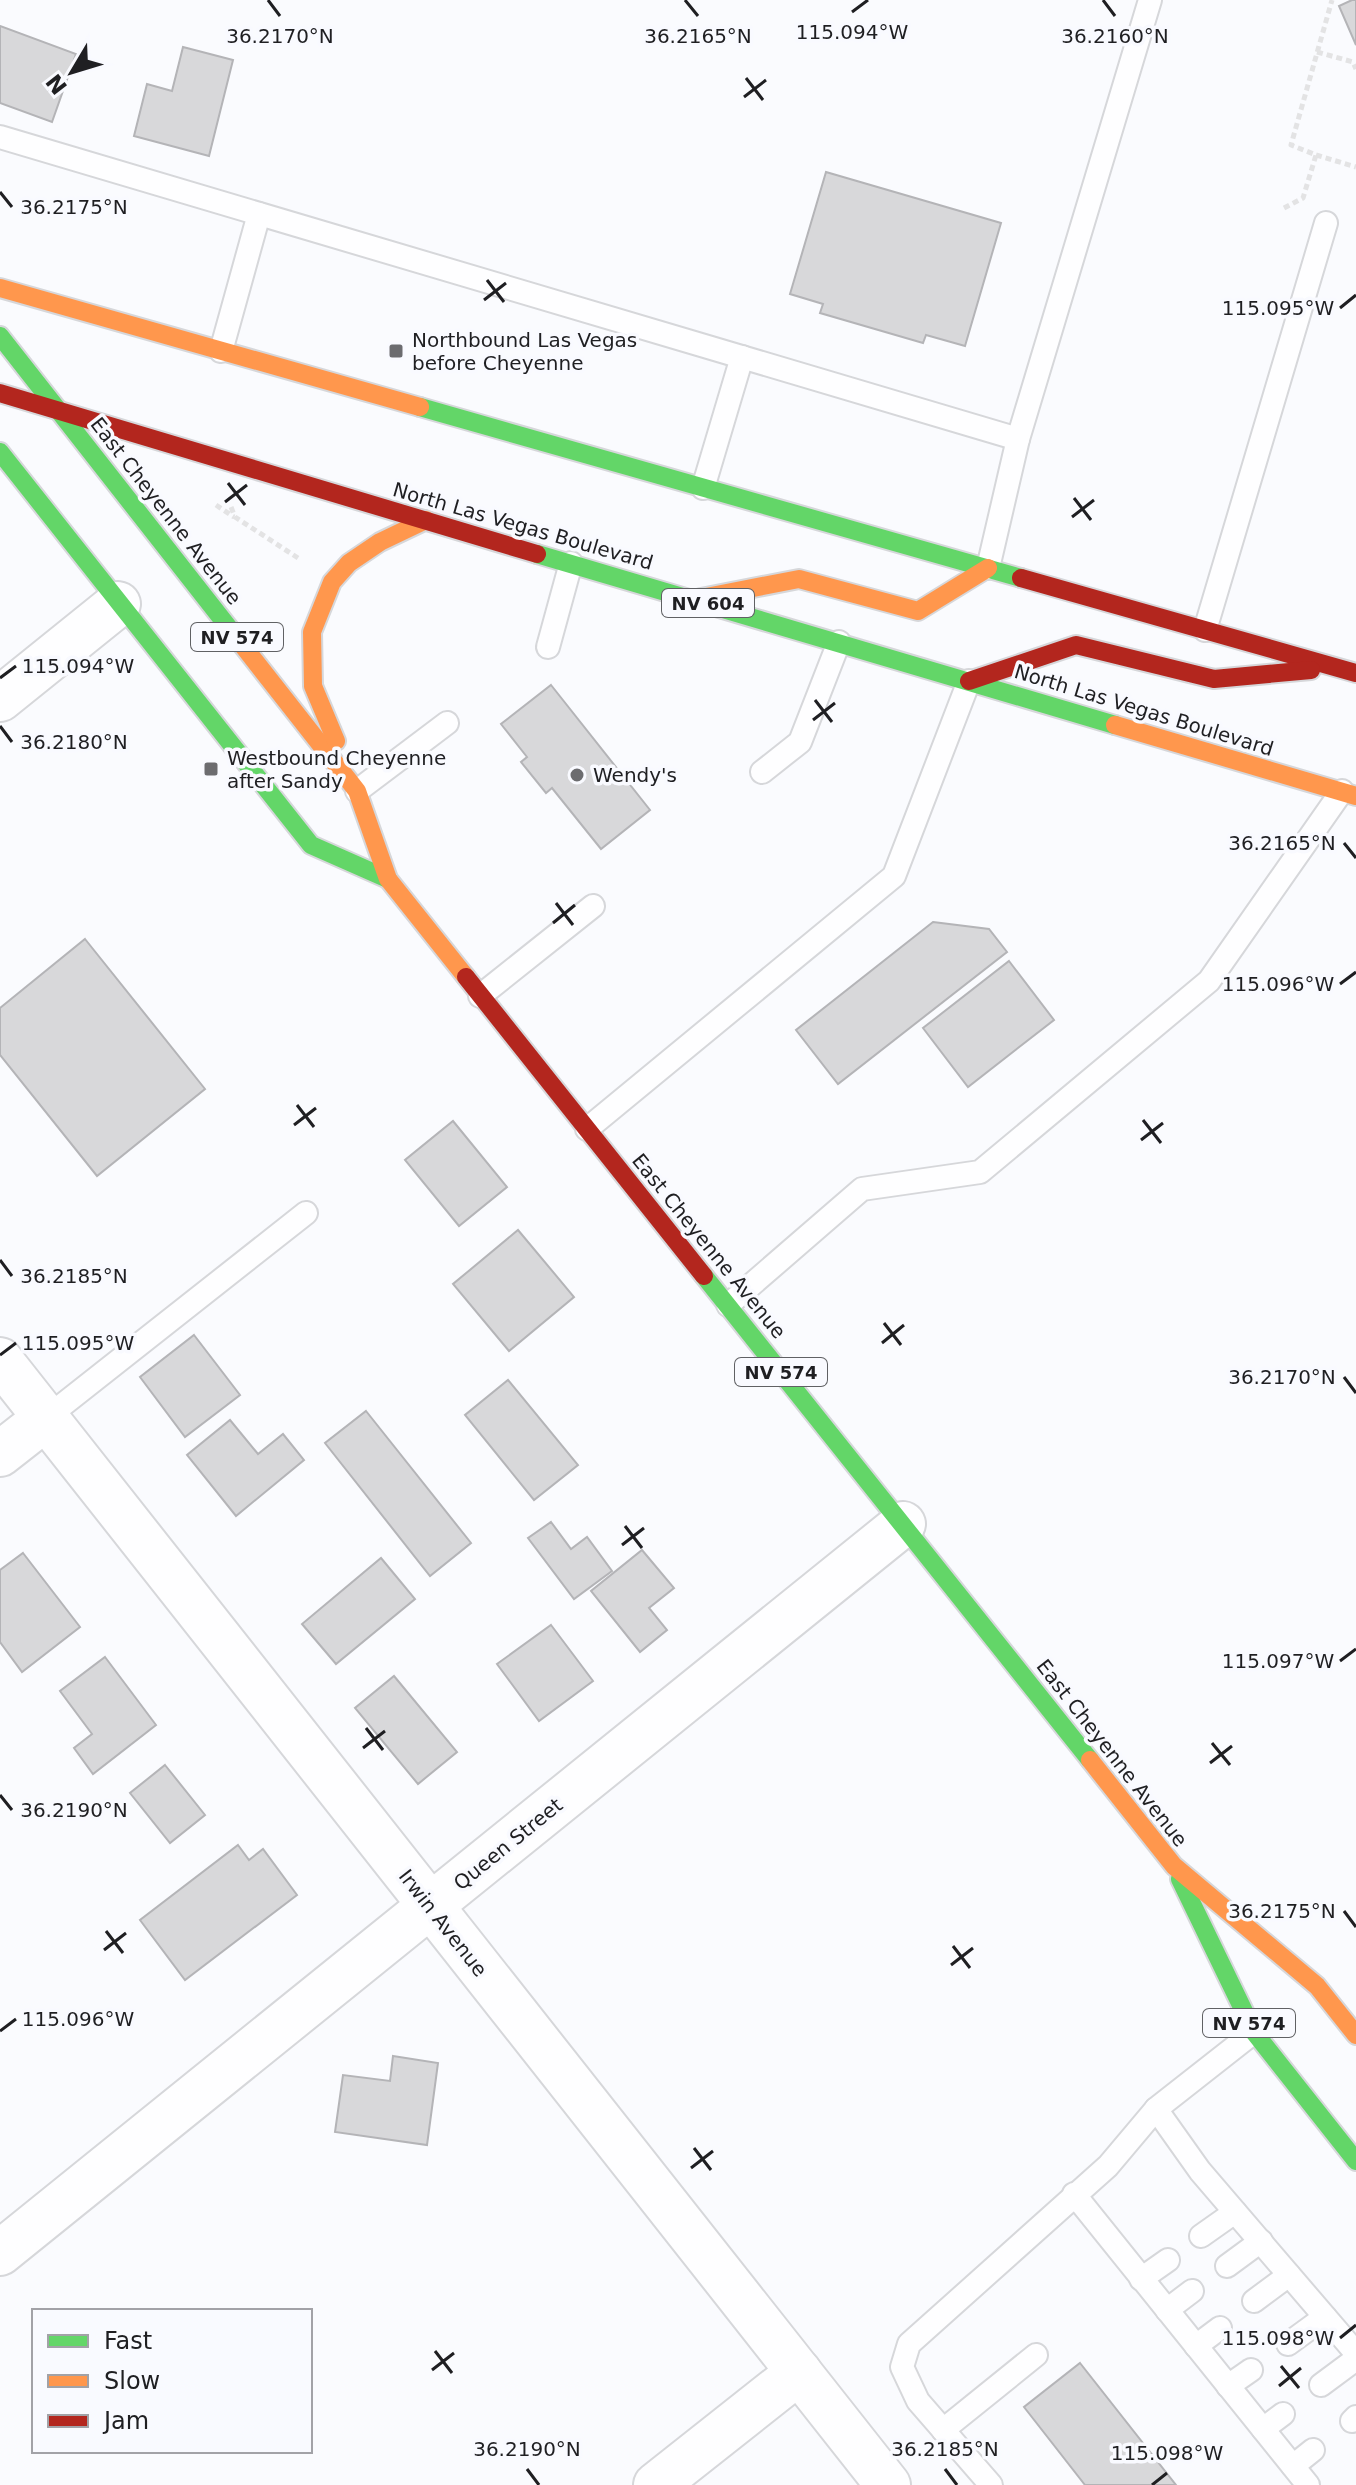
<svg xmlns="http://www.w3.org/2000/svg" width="1356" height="2485" font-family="'DejaVu Sans',sans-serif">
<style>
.building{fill:#d8d8da;stroke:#b4b4b7;stroke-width:2}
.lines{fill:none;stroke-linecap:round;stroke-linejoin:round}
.lane-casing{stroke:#d6d7da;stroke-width:26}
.street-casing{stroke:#d6d7da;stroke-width:48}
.fast-casing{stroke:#d6d7da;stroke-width:22}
.slow-casing{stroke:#d6d7da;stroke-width:22}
.jam-casing{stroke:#d6d7da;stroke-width:22}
.path{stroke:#e3e3e4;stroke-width:5;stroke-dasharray:6 4;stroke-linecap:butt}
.lane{stroke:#fefeff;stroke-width:22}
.street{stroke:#fefeff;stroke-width:44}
.fast{stroke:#63d668;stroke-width:18}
.slow{stroke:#ff974d;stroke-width:18}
.jam{stroke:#b3261e;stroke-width:18}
.ticks{fill:none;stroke:#1f1f22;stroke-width:3}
.poi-dot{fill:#6c6c6f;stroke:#f9faff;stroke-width:3}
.labels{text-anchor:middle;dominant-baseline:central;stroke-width:7;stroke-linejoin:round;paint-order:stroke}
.shield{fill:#f9faff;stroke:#606164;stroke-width:2}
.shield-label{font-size:18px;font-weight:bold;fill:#1f1f22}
.poi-label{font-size:20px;fill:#1f1f22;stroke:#f9faff;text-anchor:start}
.street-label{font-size:20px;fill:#1f1f22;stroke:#f9faff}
.ticks-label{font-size:20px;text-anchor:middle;fill:#1f1f22;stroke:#f9faff;stroke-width:7;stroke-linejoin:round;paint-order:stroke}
</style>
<rect width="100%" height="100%" fill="#fafbfe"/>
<g class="building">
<path d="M1352 0H1356V45L1339 6Z"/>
<path d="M0 26 76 54 52 122 0 103Z"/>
<path d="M183 47 233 60 209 156 134 136 147 84 172 91Z"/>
<path d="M826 172 1001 223 965 346 926 335 923 343 820 313 823 304 790 294Z"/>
<path d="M551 685 650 810 601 849 552 788 546 793 521 762 527 757 501 724Z"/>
<path d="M933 922 989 929 1007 952 838 1084 796 1030Z"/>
<path d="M85 939 205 1089 97 1176 0 1055V1008Z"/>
<path d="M1009 961 1054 1020 968 1087 923 1028Z"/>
<path d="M453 1121 507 1187 459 1226 405 1160Z"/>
<path d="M518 1230 574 1297 509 1351 453 1284Z"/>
<path d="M194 1335 240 1395 185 1437 140 1377Z"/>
<path d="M508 1380 578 1465 534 1500 465 1415Z"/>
<path d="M366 1411 471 1543 430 1576 325 1443Z"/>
<path d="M230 1420 258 1454 283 1434 304 1460 236 1516 187 1455Z"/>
<path d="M551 1522 571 1549 587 1537 612 1571 574 1599 528 1538Z"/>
<path d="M642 1550 674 1588 649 1608 667 1630 640 1652 591 1591Z"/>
<path d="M23 1553 80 1627 22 1672 0 1642V1570Z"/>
<path d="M381 1558 415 1599 336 1664 302 1624Z"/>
<path d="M551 1625 593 1681 539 1721 497 1664Z"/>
<path d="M105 1657 156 1725 93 1774 74 1748 92 1734 60 1691Z"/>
<path d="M394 1676 457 1752 418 1784 355 1708Z"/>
<path d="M165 1765 205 1815 170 1843 130 1793Z"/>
<path d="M238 1845 249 1860 263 1849 297 1895 185 1980 140 1920Z"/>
<path d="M393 2056 438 2063 427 2145 335 2132 343 2075 390 2081Z"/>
<path d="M1080 2363 1176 2485H1085L1024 2407Z"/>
</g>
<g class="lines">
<defs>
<g id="lane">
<path d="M0 137 1018 439"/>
<path d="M221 351 259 214"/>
<path d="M703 488 742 357"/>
<path d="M988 568 1018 439 1150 0"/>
<path d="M1205 630 1326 223"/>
<path d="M548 647 571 563"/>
<path d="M762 772 800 742 839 642"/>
<path d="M357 791 447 723"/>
<path d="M480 996 593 906"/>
<path d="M587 1129 894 876 969 681"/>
<path d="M728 1305 862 1189 980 1172 1209 981 1342 791"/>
<path d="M46 1418 306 1213"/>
<path d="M1156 2109 1200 2171 1356 2353"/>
<path d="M1074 2194 1308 2485"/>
<path d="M1201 2236 1235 2212"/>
<path d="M1227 2266 1261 2241"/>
<path d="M1141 2279 1168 2260"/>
<path d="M1254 2301 1289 2275"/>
<path d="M1167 2310 1192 2291"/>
<path d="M1288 2344 1325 2317"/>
<path d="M1196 2346 1220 2328"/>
<path d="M1321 2385 1356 2359"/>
<path d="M1228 2386 1251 2370"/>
<path d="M1352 2421 1356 2417"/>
<path d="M1263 2429 1283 2414"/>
<path d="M943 2430 1036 2355"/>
<path d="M1293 2466 1313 2450"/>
<path d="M991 2485 918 2401 902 2367 909 2344 1108 2166 1156 2109 1254 2032"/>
</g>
<g id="street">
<path d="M0 699 118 604"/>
<path d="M0 1360 888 2485"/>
<path d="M0 1454 46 1418"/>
<path d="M0 2253 903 1524"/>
<path d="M656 2485 799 2372"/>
</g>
<g id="fast">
<path d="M0 336 240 642"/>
<path d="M420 407 1021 578"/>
<path d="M0 452 311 845 388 879"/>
<path d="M537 554 1115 725"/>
<path d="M704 1276 1090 1760"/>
<path d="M1180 1879 1254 2032 1356 2161"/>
</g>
<g id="slow">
<path d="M0 288 420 407"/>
<path d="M701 598 799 579 918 611 988 568"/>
<path d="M240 642 357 791 388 879 466 977"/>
<path d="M1115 725 1356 796"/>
<path d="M336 741 313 686 312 632 332 582 349 563 380 542 426 520"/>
<path d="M1090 1760 1174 1866 1317 1986 1356 2035"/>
</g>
<g id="jam">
<path d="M0 393 537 554"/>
<path d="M1021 578 1356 673"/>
<path d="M969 681 1076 645 1214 679 1311 670"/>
<path d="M466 977 704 1276"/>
</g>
</defs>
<use href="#lane" class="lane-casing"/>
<use href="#street" class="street-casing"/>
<use href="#fast" class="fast-casing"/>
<use href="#slow" class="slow-casing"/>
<use href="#jam" class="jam-casing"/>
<g class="path">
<path d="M1317 52 1353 62 1356 69"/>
<path d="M1316 155 1356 167"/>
<path d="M1284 208 1303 198 1316 155 1291 145 1332 0"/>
<path d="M216 505 234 517"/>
<path d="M231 507 235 517 298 558"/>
</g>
<use href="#lane" class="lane"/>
<use href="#street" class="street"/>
<use href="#fast" class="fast"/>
<use href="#slow" class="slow"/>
<use href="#jam" class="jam"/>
</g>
<path class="ticks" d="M268 0 280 16M685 0 698 16M1103 0 1115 16M852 12 868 0M746 78 763 100M744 97 766 80M0 192 12 207M487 280 504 302M484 300 506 283M1340 308 1356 295M228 483 245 505M1074 498 1091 520M225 502 247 485M1072 517 1094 500M0 678 16 666M815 700 832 722M813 720 835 703M0 726 12 742M1344 843 1356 858M556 903 573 925M553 923 575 905M1340 984 1356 972M297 1105 314 1127M1143 1120 1161 1143M294 1125 316 1108M1141 1140 1163 1123M0 1260 12 1276M884 1323 901 1345M882 1343 904 1325M0 1355 16 1343M1344 1377 1356 1393M625 1526 642 1548M622 1545 644 1528M1340 1661 1356 1649M366 1728 383 1750M1212 1743 1230 1765M363 1748 385 1731M1210 1763 1232 1746M0 1795 12 1810M1344 1911 1356 1927M106 1931 123 1953M953 1946 970 1968M104 1950 126 1933M951 1965 973 1948M0 2031 16 2019M694 2148 711 2170M691 2168 713 2151M1340 2338 1356 2325M435 2351 452 2373M1281 2366 1299 2388M432 2370 454 2353M1279 2386 1301 2368M527 2469 539 2485M945 2469 957 2485M1152 2485 1167 2473"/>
<g class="poi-dot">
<rect x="388" y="343" width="16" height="16" rx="4"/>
<rect x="203" y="761" width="16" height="16" rx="4"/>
<circle cx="577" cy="775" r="8"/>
</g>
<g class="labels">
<g class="shield">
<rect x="662" y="589" width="92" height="28" rx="6"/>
<rect x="191" y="623" width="92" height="28" rx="6"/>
<rect x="735" y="1358" width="92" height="28" rx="6"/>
<rect x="1203" y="2009" width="92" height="28" rx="6"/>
</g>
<g class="shield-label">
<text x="708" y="603">NV 604</text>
<text x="237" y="637">NV 574</text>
<text x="781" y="1372">NV 574</text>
<text x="1249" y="2023">NV 574</text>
</g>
<g class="poi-label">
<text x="412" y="340">Northbound Las Vegas<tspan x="412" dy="23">before Cheyenne</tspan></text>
<text x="227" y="758">Westbound Cheyenne<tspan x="227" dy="23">after Sandy</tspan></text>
<text x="593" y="775">Wendy's</text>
</g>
<g class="street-label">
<text transform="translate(166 511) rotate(52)">East Cheyenne Avenue</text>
<text transform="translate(523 526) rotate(16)">North Las Vegas Boulevard</text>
<text transform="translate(1144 710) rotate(17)">North Las Vegas Boulevard</text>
<text transform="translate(709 1246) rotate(51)">East Cheyenne Avenue</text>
<text transform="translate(1112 1753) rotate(52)">East Cheyenne Avenue</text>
<text transform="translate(508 1844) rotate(-39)">Queen Street</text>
<text transform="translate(443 1923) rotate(52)">Irwin Avenue</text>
</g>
</g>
<g class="ticks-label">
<text x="852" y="39">115.094°W</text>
<text x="280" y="43">36.2170°N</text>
<text x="698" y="43">36.2165°N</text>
<text x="1115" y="43">36.2160°N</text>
<text x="74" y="214">36.2175°N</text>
<text x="1278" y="315">115.095°W</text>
<text x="78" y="673">115.094°W</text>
<text x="74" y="749">36.2180°N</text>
<text x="1282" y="850">36.2165°N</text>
<text x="1278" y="991">115.096°W</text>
<text x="74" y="1283">36.2185°N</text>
<text x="78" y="1350">115.095°W</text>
<text x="1282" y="1384">36.2170°N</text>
<text x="1278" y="1668">115.097°W</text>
<text x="74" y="1817">36.2190°N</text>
<text x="1282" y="1918">36.2175°N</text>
<text x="78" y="2026">115.096°W</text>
<text x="1278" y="2345">115.098°W</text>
<text x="527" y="2456">36.2190°N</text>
<text x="945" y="2456">36.2185°N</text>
<text x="1167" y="2460">115.098°W</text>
</g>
<rect x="32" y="2309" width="280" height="144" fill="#f9faff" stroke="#a2a2a7" stroke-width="2"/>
<rect x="48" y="2335" width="40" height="12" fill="#63d668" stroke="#a2a2a7" stroke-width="2"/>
<text x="104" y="2349" font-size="24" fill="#1f1f22">Fast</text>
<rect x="48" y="2375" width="40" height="12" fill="#ff974d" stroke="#a2a2a7" stroke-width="2"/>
<text x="104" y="2389" font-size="24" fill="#1f1f22">Slow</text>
<rect x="48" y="2415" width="40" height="12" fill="#b3261e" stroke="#a2a2a7" stroke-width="2"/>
<text x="104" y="2429" font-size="24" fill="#1f1f22">Jam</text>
<g transform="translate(72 72) rotate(232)" stroke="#f9faff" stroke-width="6" paint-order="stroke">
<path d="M0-6L14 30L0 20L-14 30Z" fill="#1f1f22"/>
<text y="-12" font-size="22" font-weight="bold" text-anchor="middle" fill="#1f1f22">N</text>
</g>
</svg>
